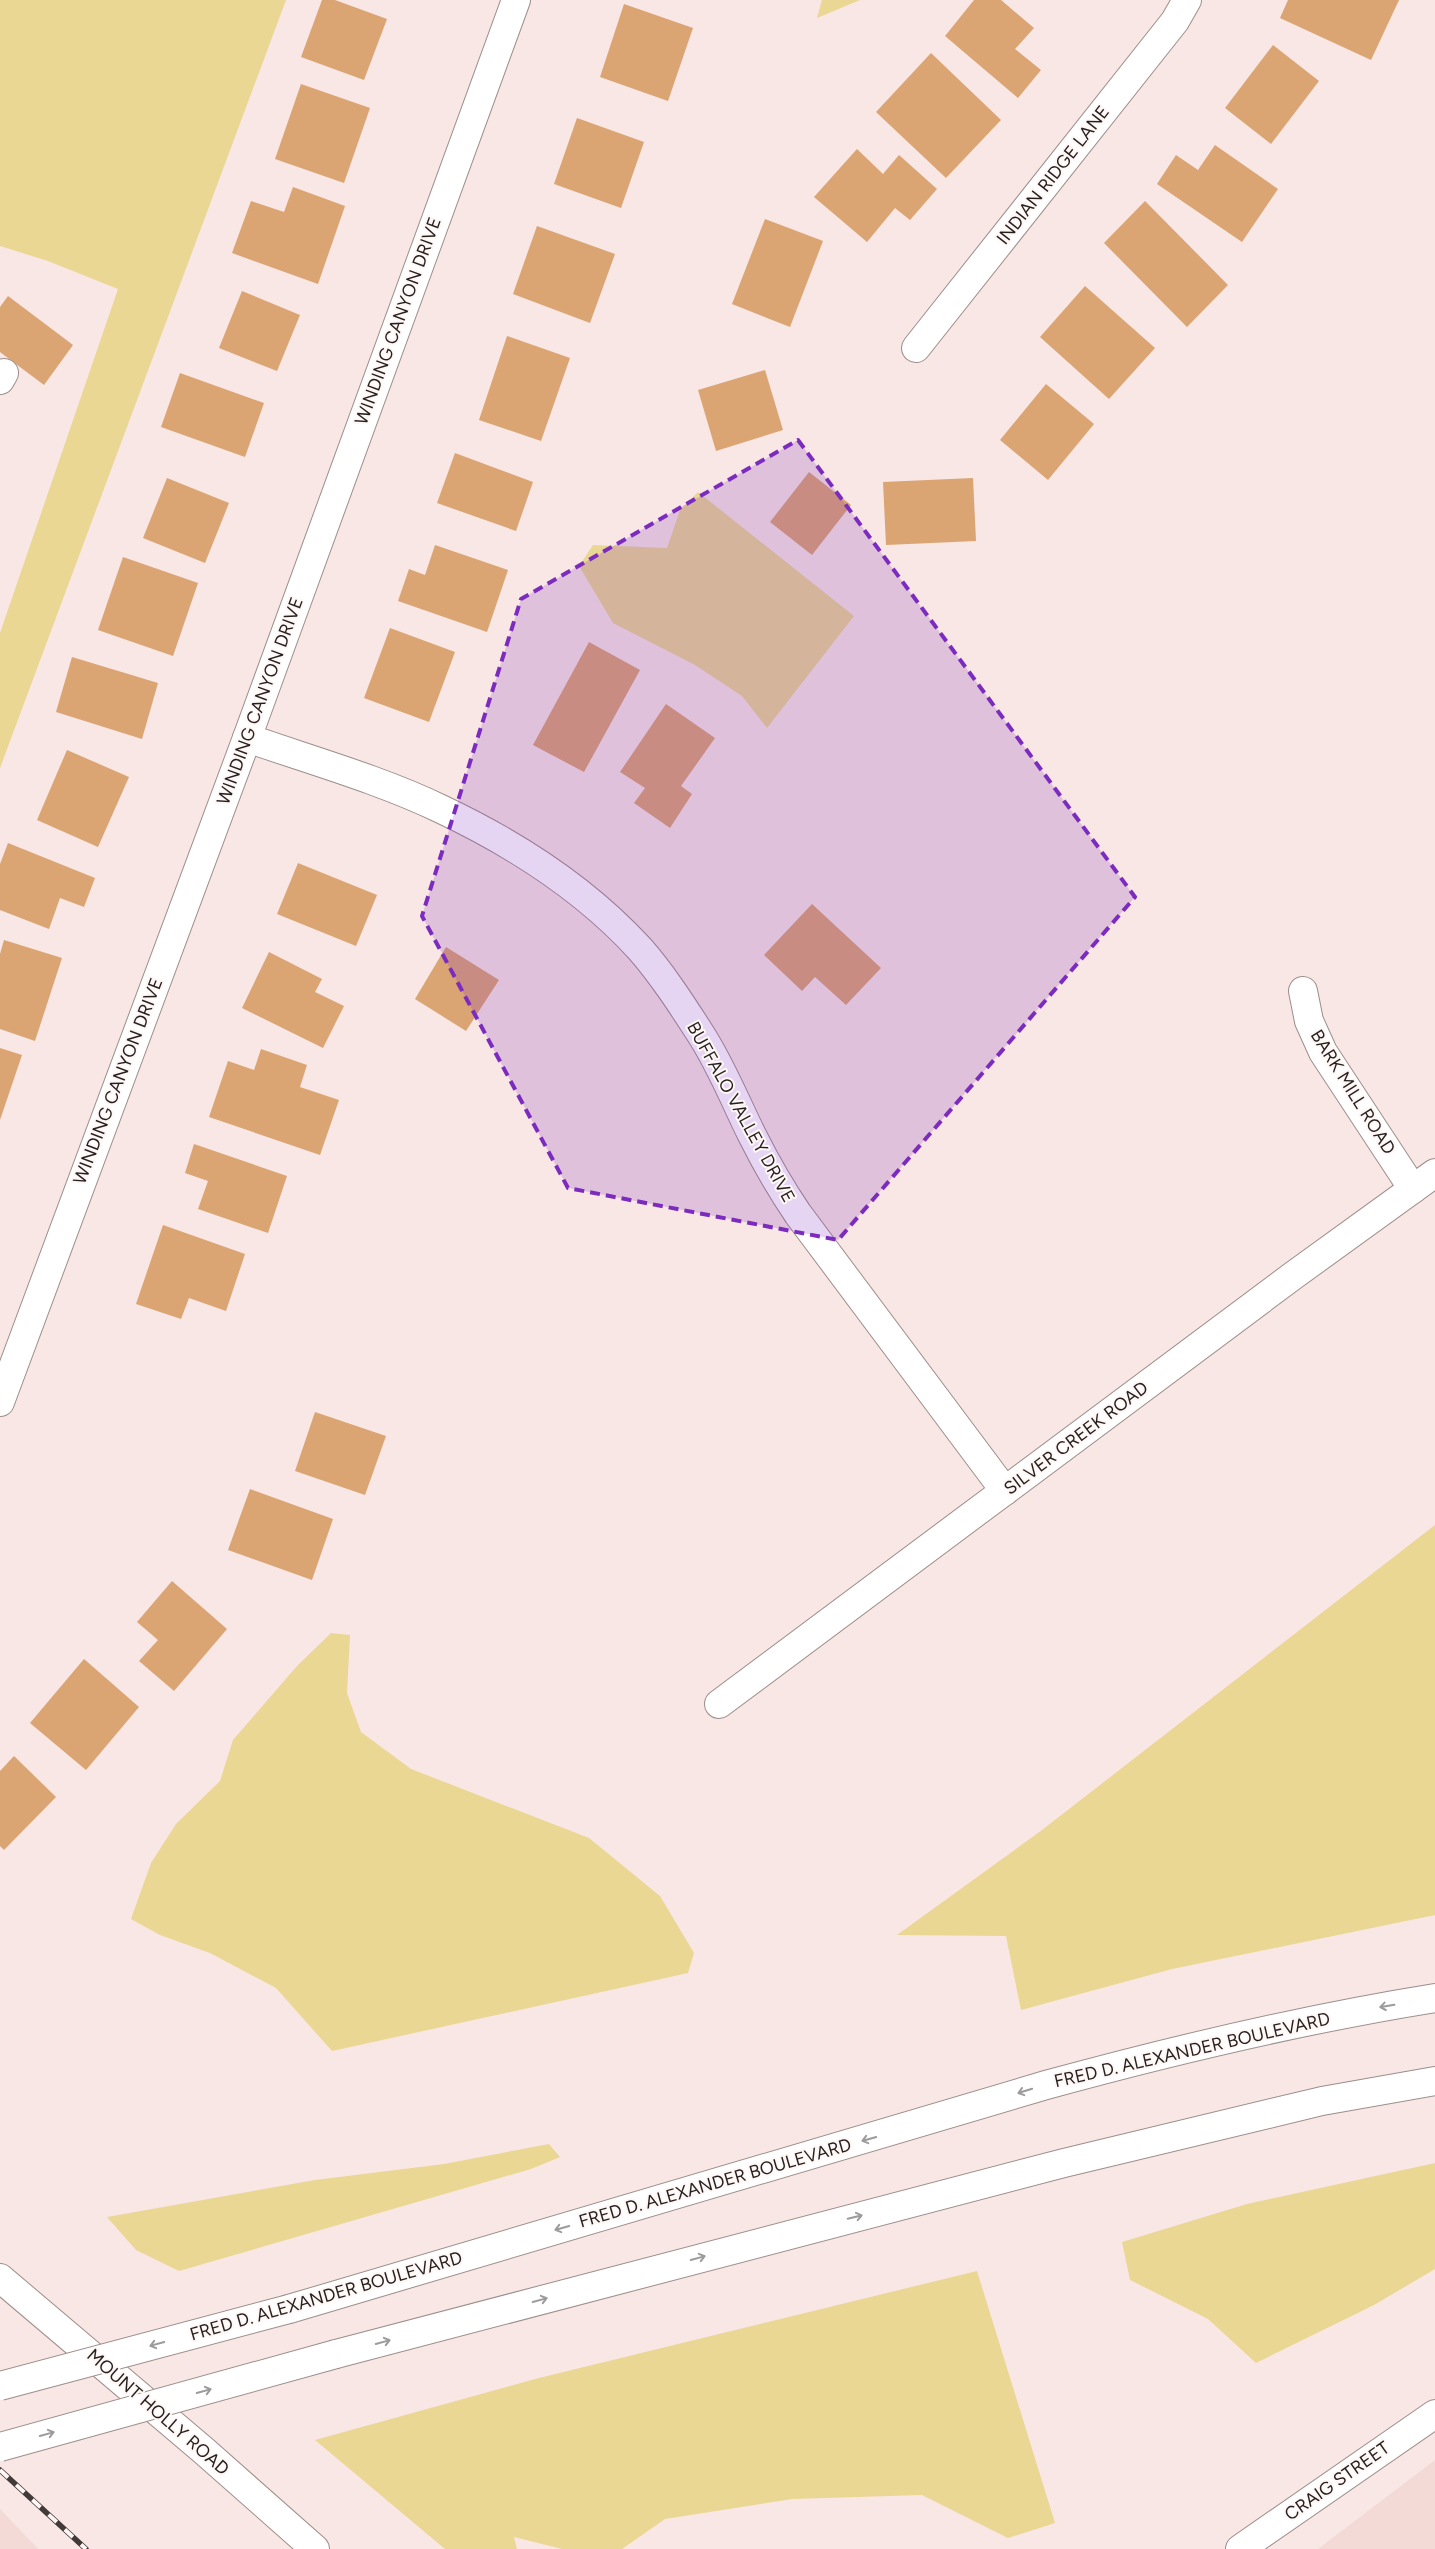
<svg xmlns="http://www.w3.org/2000/svg" width="1435" height="2549" font-family="Figtree,sans-serif">
<style>
.built{fill:#f4dad6}
.green{fill:#ead793}
.building{fill:#dba473}
.lines{fill:none;stroke-linecap:round;stroke-linejoin:round}
.minor-casing{stroke:#9d8e8b;stroke-width:30}
.major-casing{stroke:#9d8e8b;stroke-width:30}
.minor{stroke:#fff;stroke-width:28}
.major{stroke:#fff;stroke-width:28}
.rail-casing{stroke:#423a39;stroke-width:5.5}
.rail{stroke:#fef7f6;stroke-width:4;stroke-dasharray:11;stroke-linecap:butt}
.major-bridge-casing{stroke:#9d8e8b;stroke-width:30;stroke-linecap:butt}
.major-bridge{stroke:#fff;stroke-width:28}
.oneway{stroke:#9d9a9a}
.marked{fill:#7b2cbf;fill-opacity:0.2;stroke:#7b2cbf;stroke-width:4;stroke-dasharray:10 6;stroke-linejoin:round}
.labels{text-anchor:middle;dominant-baseline:central;stroke-width:4;stroke-linejoin:round;paint-order:stroke}
.street-label{font-size:18px;fill:#251f1e;stroke:#fef7f6}
</style>
<rect width="100%" height="100%" fill="#f8e7e4"/>
<g class="built">
<path d="M1435 2460V2549H1318Z"/>
<path d="M0 2509 38 2549H0Z"/>
</g>
<g class="green">
<path d="M0 0H286L0 768V633L118 289 48 261 0 246Z"/>
<path d="M822 0H860L817 18Z"/>
<path d="M698 492 854 616 767 728 742 696 695 665 613 623 579 566 593 545 667 548 680 510Z"/>
<path d="M1435 1525V1915L1172 1969 1021 2010 1006 1936 897 1935 1042 1830Z"/>
<path d="M331 1633 350 1635 347 1693 361 1732 411 1769 589 1838 660 1896 694 1953 688 1973 332 2051 276 1988 210 1953 160 1935 131 1919 151 1863 176 1824 220 1781 233 1740 297 1666Z"/>
<path d="M549 2144 560 2157 531 2169 179 2271 136 2250 107 2217 315 2180 444 2164Z"/>
<path d="M1435 2163V2269L1374 2305 1256 2363 1208 2319 1130 2280 1122 2242 1247 2204Z"/>
<path d="M977 2271 1055 2523 1008 2538 922 2495 792 2499 665 2519 622 2549H562L514 2537 517 2549H445L315 2440 539 2378Z"/>
</g>
<g class="building">
<path d="M322 0H335L387 19 364 80 301 57Z"/>
<path d="M974 0H1001L1034 28 1015 49 1041 70 1018 98 945 36Z"/>
<path d="M1288 0H1399L1371 60 1280 18Z"/>
<path d="M624 4 693 28 668 101 600 77Z"/>
<path d="M1273 45 1319 81 1271 144 1225 108Z"/>
<path d="M931 53 1001 120 946 178 876 112Z"/>
<path d="M301 84 370 108 344 183 275 159Z"/>
<path d="M577 118 644 142 621 208 554 184Z"/>
<path d="M1215 145 1278 189 1242 242 1157 184 1176 155 1198 170Z"/>
<path d="M857 149 883 174 899 155 937 189 910 220 895 208 867 242 814 197Z"/>
<path d="M293 187 345 206 318 284 232 253 251 201 284 212Z"/>
<path d="M1145 201 1228 285 1187 327 1104 243Z"/>
<path d="M765 219 823 241 790 327 732 304Z"/>
<path d="M537 226 615 254 590 323 513 294Z"/>
<path d="M1085 286 1155 348 1109 399 1040 337Z"/>
<path d="M242 291 300 315 277 371 219 348Z"/>
<path d="M8 296 73 345 44 385 0 352V307Z"/>
<path d="M507 336 570 358 541 441 479 420Z"/>
<path d="M765 370 783 430 716 451 698 390Z"/>
<path d="M180 373 264 403 245 457 161 427Z"/>
<path d="M1046 384 1094 424 1048 480 1000 440Z"/>
<path d="M455 453 533 482 516 531 437 503Z"/>
<path d="M809 472 851 505 812 555 770 522Z"/>
<path d="M167 478 229 503 205 563 143 538Z"/>
<path d="M973 478 976 541 886 545 883 482Z"/>
<path d="M435 545 508 570 487 632 398 601 409 569 425 575Z"/>
<path d="M123 557 198 583 173 656 98 630Z"/>
<path d="M390 628 455 652 429 722 364 698Z"/>
<path d="M589 642 640 670 584 772 533 745Z"/>
<path d="M72 657 158 683 142 739 56 712Z"/>
<path d="M666 704 715 738 681 786 692 794 670 828 634 803 645 788 620 772Z"/>
<path d="M67 750 129 777 98 847 37 820Z"/>
<path d="M8 843 95 878 84 907 60 898 49 929 0 910V864Z"/>
<path d="M298 863 377 895 356 946 277 914Z"/>
<path d="M812 904 881 968 846 1005 815 977 802 991 764 955Z"/>
<path d="M4 940 62 958 35 1041 0 1029V954Z"/>
<path d="M446 947 499 980 466 1031 415 999Z"/>
<path d="M269 952 322 979 315 992 344 1006 323 1048 242 1008Z"/>
<path d="M0 1048 22 1055 0 1120Z"/>
<path d="M261 1049 307 1065 300 1087 339 1100 320 1155 209 1117 228 1061 254 1070Z"/>
<path d="M194 1144 287 1176 268 1233 198 1209 208 1181 185 1173Z"/>
<path d="M163 1225 245 1254 226 1311 189 1298 181 1319 136 1304Z"/>
<path d="M315 1412 386 1436 365 1495 295 1471Z"/>
<path d="M250 1489 333 1519 312 1580 228 1550Z"/>
<path d="M172 1581 227 1629 174 1691 139 1661 158 1640 137 1622Z"/>
<path d="M84 1659 139 1707 86 1770 30 1723Z"/>
<path d="M14 1756 56 1797 4 1850 0 1846V1771Z"/>
</g>
<g class="lines">
<defs>
<g id="minor">
<path d="M916 348 1175 21 1187 0"/>
<path d="M0 380 4 373"/>
<path d="M247 738C310 760 381 780 441 809 513 843 586 890 640 949 662 974 682 1005 700 1033 721 1065 735 1101 752 1135 766 1163 781 1189 798 1214L1005 1491"/>
<path d="M1303 991 1309 1021 1323 1052 1413 1189"/>
<path d="M0 1402 247 738 516 0"/>
<path d="M719 1704 1294 1275 1435 1173"/>
<path d="M0 2278 203 2450 315 2549"/>
<path d="M1240 2549 1435 2414"/>
</g>
<g id="major">
<path d="M289 2309 1046 2085C1174 2050 1304 2019 1435 1998"/>
<path d="M336 2354 1064 2163 1322 2101 1435 2081"/>
</g>
</defs>
<use href="#minor" class="minor-casing"/>
<use href="#major" class="major-casing"/>
<use href="#minor" class="minor"/>
<use href="#major" class="major"/>
<defs>
<path id="rail" d="M0 2470 86 2549"/>
</defs>
<use href="#rail" class="rail-casing"/>
<use href="#rail" class="rail"/>
<defs>
<g id="major-bridge">
<path d="M0 2386 289 2309"/>
<path d="M0 2447 336 2354"/>
</g>
</defs>
<use href="#major-bridge" class="major-bridge-casing"/>
<use href="#major-bridge" class="major-bridge"/>
</g>
<defs><path id="oneway-shaft" d="M-6 0H5M1.5-3L5.5 0L1.5 3" fill="none" stroke-width="1.6" stroke-linecap="round" stroke-linejoin="round" transform="scale(1.25)"/></defs>
<g class="oneway">
<use href="#oneway-shaft" transform="translate(1387 2006) rotate(171)"/>
<use href="#oneway-shaft" transform="translate(1025 2091) rotate(163)"/>
<use href="#oneway-shaft" transform="translate(869 2139) rotate(164)"/>
<use href="#oneway-shaft" transform="translate(855 2217) rotate(-14)"/>
<use href="#oneway-shaft" transform="translate(562 2228) rotate(164)"/>
<use href="#oneway-shaft" transform="translate(698 2258) rotate(-15)"/>
<use href="#oneway-shaft" transform="translate(540 2300) rotate(-15)"/>
<use href="#oneway-shaft" transform="translate(383 2342) rotate(-15)"/>
<use href="#oneway-shaft" transform="translate(157 2344) rotate(165)"/>
<use href="#oneway-shaft" transform="translate(204 2391) rotate(-15)"/>
<use href="#oneway-shaft" transform="translate(47 2434) rotate(-15)"/>
</g>
<path class="marked" d="M798 440 1135 897 838 1240 568 1188 422 916 521 599Z"/>
<g class="labels">
<g class="street-label">
<text transform="translate(1053 175) rotate(-52)">INDIAN RIDGE LANE</text>
<text transform="translate(398 321) rotate(-70)">WINDING CANYON DRIVE</text>
<text transform="translate(260 701) rotate(-70)">WINDING CANYON DRIVE</text>
<text transform="translate(118 1081) rotate(-69)">WINDING CANYON DRIVE</text>
<text transform="translate(1353 1092) rotate(58)">BARK MILL ROAD</text>
<text transform="translate(741 1112) rotate(61)">BUFFALO VALLEY DRIVE</text>
<text transform="translate(1076 1438) rotate(-37)">SILVER CREEK ROAD</text>
<text transform="translate(1192 2050) rotate(-13)">FRED D. ALEXANDER BOULEVARD</text>
<text transform="translate(715 2183) rotate(-16)">FRED D. ALEXANDER BOULEVARD</text>
<text transform="translate(326 2296) rotate(-16)">FRED D. ALEXANDER BOULEVARD</text>
<text transform="translate(158 2412) rotate(41)">MOUNT HOLLY ROAD</text>
<text transform="translate(1337 2481) rotate(-35)">CRAIG STREET</text>
</g>
</g>
</svg>
